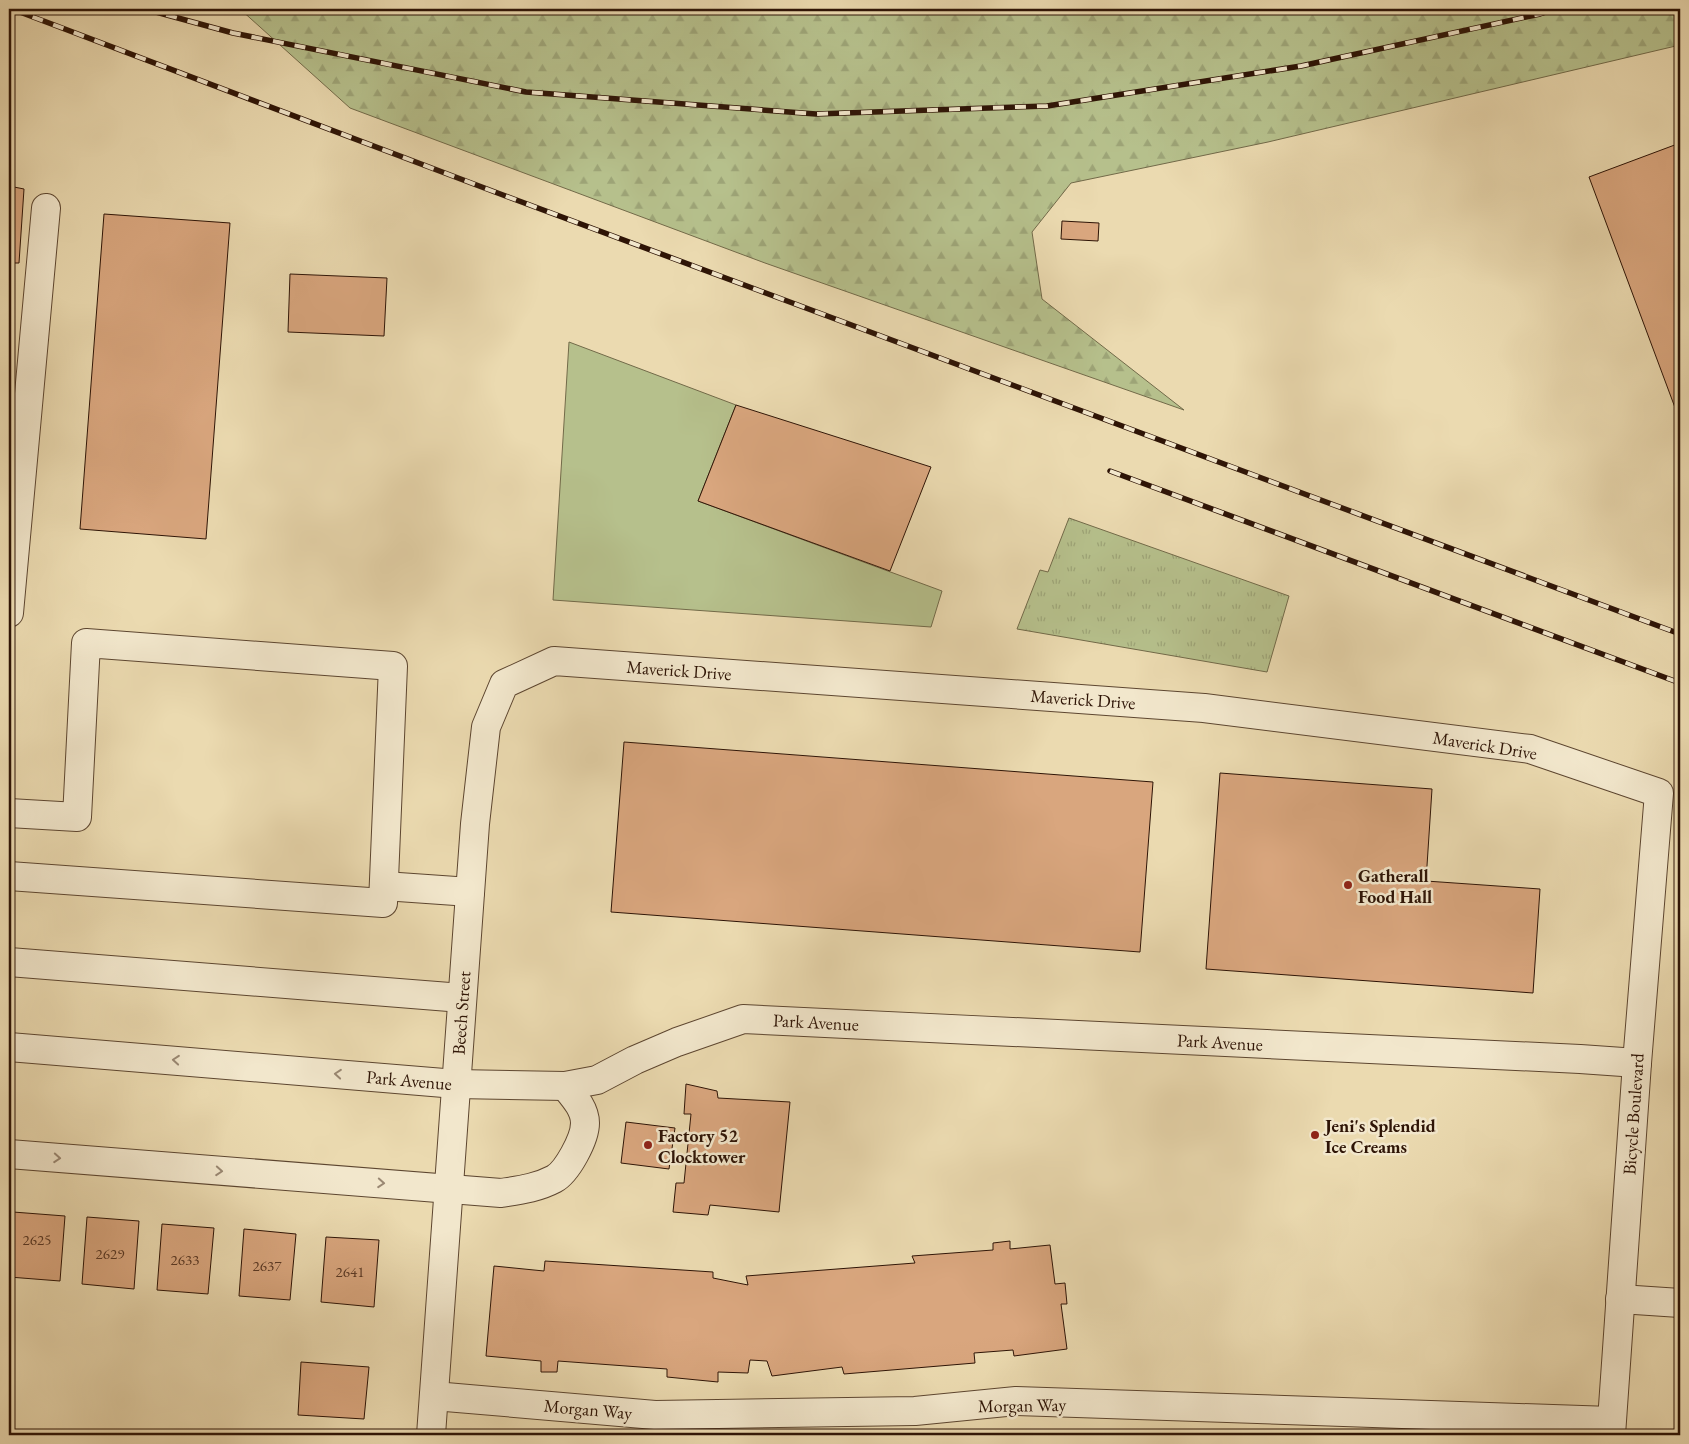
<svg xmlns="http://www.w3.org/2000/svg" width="1689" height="1444" font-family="'EB Garamond',serif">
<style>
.grass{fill:#b6c08c;stroke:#726a49}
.forest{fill:url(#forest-firs);stroke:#726a49}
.park{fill:url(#park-tufts);stroke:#726a49}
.building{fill:#d9a67e;stroke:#2e1406}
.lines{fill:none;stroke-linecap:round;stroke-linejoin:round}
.minor-casing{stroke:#5d4630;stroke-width:30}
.minor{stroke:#f2e7cc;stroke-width:28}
.rail-casing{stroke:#2e1406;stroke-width:5.5}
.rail{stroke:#f2e7cc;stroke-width:4;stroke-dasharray:11;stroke-linecap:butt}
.oneway{stroke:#9a8873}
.poi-dot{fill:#8f2418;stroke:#f2e7cc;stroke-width:2}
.labels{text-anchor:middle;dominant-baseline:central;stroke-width:5;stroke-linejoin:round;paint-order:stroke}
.number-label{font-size:15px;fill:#593824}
.street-label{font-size:18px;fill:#2e1406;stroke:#f2e7cc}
.poi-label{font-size:18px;font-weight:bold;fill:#2e1406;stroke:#f2e7cc;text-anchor:start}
</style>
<defs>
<pattern id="forest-firs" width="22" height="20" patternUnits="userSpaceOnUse" patternTransform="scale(1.25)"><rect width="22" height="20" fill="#b6c08c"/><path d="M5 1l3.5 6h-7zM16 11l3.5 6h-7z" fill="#9da477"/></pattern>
<pattern id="park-tufts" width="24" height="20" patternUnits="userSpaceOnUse" patternTransform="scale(1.25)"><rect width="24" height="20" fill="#b6c08c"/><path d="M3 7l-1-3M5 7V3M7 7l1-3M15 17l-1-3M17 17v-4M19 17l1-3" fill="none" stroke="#9da477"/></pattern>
</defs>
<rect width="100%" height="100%" fill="#ebdab0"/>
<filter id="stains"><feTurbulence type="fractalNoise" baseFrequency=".004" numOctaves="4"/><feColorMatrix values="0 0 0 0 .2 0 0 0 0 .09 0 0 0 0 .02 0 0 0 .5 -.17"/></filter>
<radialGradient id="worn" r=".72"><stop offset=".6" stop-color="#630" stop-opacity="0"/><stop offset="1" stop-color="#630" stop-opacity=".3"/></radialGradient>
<path class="grass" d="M569 342 736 405 698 501 942 591 931 627 553 600Z"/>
<path class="forest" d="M240 9H1680V45L1268 142 1071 183 1032 232 1042 299 1184 410 765 263 350 108Z"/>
<path class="park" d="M1069 518 1289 596 1267 672 1017 629 1040 570 1048 572Z"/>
<g class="building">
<path d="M1680 143V421L1589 177Z"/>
<path d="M9 186 24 189 19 263H9Z"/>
<path d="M104 214 230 223 206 539 80 529Z"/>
<path d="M1062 221 1099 223 1098 241 1061 239Z"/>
<path d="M290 274 387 278 384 336 288 332Z"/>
<path d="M736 405 931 467 890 571 698 501Z"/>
<path d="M624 742 1153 782 1140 952 611 912Z"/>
<path d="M1220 773 1432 789 1426 881 1540 889 1533 993 1206 969Z"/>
<path d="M686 1084 717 1091 718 1098 790 1102 779 1212 710 1205 708 1215 673 1212 676 1183H684L691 1114H684Z"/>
<path d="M626 1122 675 1128 669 1169 621 1163Z"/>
<path d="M13 1212 65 1216 60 1281 9 1277Z"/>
<path d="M87 1217 139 1221 134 1289 82 1284Z"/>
<path d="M162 1224 214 1228 208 1294 157 1290Z"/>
<path d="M244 1229 296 1234 290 1300 239 1296Z"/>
<path d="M326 1237 379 1240 374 1307 321 1302Z"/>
<path d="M1010 1241V1249L1050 1245 1055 1284 1065 1283 1067 1304H1061L1067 1349 1014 1356 1013 1350 974 1353 975 1363 844 1374 842 1367 772 1376 767 1361 750 1360 748 1373 718 1372V1382L667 1377V1369L558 1361 557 1372H541V1361L486 1356 494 1266 544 1271 545 1261 713 1272V1278L748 1285 746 1276 915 1263 912 1256 993 1250V1243Z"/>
<path d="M301 1362 369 1367 364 1419 298 1415Z"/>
</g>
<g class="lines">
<defs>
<g id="minor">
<path d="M9 613 46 208"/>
<path d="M9 813 77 817 86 643 393 666 383 903 9 876"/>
<path d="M384 886 470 892"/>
<path d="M9 962 462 998"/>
<path d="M9 1047 456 1084 565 1086 597 1080 635 1060 677 1042 743 1019 1580 1059 1637 1063"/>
<path d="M9 1154 501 1193C520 1190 537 1188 554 1179 567 1172 585 1139 585 1123 585 1109 574 1097 565 1086"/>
<path d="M1620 1299 1680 1303"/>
<path d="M434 1396 655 1415 915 1411 1016 1401 1611 1421"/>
<path d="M431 1435 475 824 486 727 504 684 554 661 1204 708 1530 749 1659 793 1637 1063 1611 1435"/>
</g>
</defs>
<use href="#minor" class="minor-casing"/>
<use href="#minor" class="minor"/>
<defs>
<g id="rail">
<path d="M12 9 495 192 1680 634"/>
<path d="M145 9 233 33 526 92 816 114 1047 106 1301 66 1540 14 1555 9"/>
<path d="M1110 471 1680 683"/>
</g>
</defs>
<use href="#rail" class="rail-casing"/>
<use href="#rail" class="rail"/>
</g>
<defs><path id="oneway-chevron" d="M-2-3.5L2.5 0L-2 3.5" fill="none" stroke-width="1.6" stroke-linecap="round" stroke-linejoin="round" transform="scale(1.25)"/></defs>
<g class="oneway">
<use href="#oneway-chevron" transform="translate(176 1060) rotate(-175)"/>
<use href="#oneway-chevron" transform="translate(338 1074) rotate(-175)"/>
<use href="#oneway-chevron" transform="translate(57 1158) rotate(4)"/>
<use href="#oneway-chevron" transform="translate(219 1171) rotate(4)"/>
<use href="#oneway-chevron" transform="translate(381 1183) rotate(4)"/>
</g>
<g class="poi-dot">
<circle cx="1348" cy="885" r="5"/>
<circle cx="1315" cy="1135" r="5"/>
<circle cx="648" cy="1145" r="5"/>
</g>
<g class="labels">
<g class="number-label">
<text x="37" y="1239">2625</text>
<text x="110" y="1253">2629</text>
<text x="185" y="1259">2633</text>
<text x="267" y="1265">2637</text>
<text x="350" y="1271">2641</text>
</g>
<g class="street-label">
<text transform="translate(679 670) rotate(4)">Maverick Drive</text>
<text transform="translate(1083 699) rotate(4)">Maverick Drive</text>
<text transform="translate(1485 745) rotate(9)">Maverick Drive</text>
<text transform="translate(461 1013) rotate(-86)">Beech Street</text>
<text transform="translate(816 1022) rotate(3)">Park Avenue</text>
<text transform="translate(1220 1042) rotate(3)">Park Avenue</text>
<text transform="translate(409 1080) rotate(5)">Park Avenue</text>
<text transform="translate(1633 1114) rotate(-86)">Bicycle Boulevard</text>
<text transform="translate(1022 1405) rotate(-1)">Morgan Way</text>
<text transform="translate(588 1409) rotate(5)">Morgan Way</text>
</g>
<g class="poi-label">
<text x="1358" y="875">Gatherall<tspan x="1358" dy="21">Food Hall</tspan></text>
<text x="1325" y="1125">Jeni's Splendid<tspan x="1325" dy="21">Ice Creams</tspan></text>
<text x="658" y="1135">Factory 52<tspan x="658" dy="21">Clocktower</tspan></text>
</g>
</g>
<rect width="1689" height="1444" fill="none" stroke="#ebdab0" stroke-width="30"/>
<rect x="10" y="10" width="1669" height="1424" fill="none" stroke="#2e1406" stroke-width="2.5"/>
<rect x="15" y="15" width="1659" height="1414" fill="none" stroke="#2e1406"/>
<rect width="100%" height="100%" filter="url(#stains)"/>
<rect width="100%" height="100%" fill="url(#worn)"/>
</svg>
